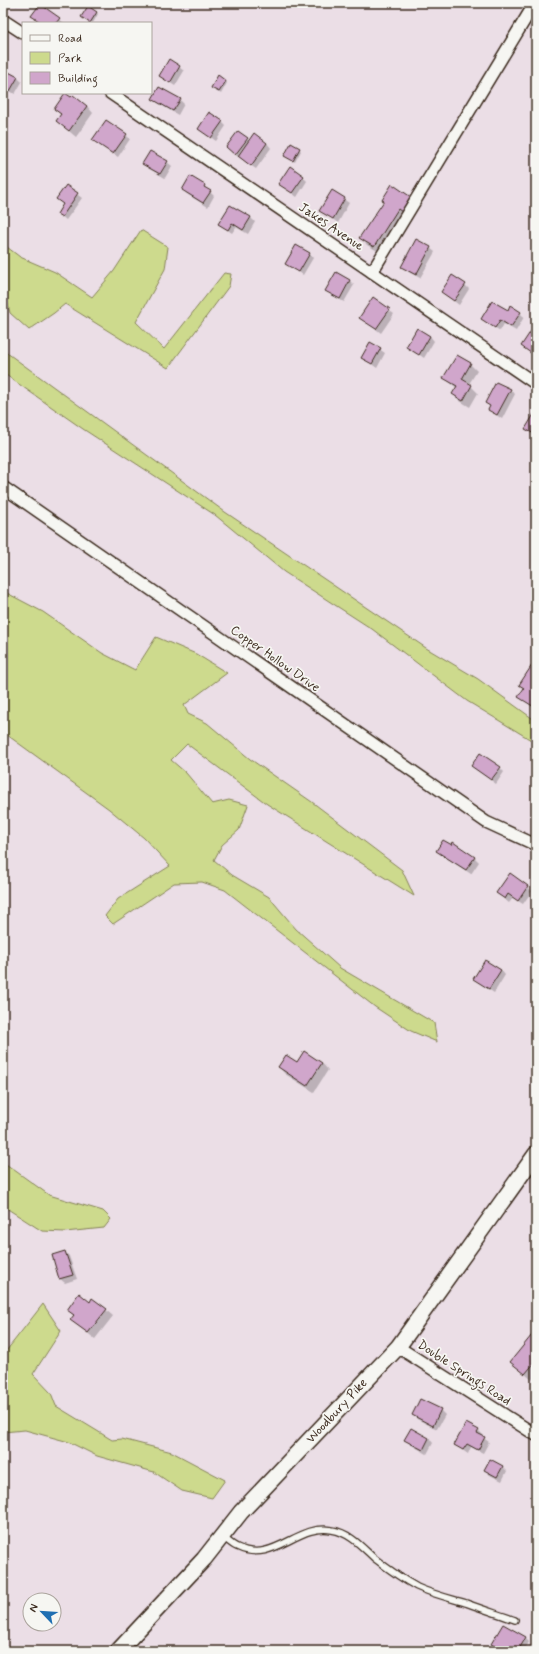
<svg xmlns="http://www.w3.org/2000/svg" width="539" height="1654" font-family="Mynerve,sans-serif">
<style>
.green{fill:#cdda8d;stroke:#848256}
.shadow{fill:#0003}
.building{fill:#d0a6cb;stroke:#3b2a1e}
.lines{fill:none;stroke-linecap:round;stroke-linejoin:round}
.lane-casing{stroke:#3b2a1e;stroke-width:8}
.street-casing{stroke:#3b2a1e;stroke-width:14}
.secondary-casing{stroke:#3b2a1e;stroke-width:18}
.lane{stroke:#f6f6f2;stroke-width:5.5}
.street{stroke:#f6f6f2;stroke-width:11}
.secondary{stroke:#f6f6f2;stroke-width:15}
.labels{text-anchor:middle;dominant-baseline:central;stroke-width:3.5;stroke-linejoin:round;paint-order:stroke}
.street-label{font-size:13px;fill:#3b2a1e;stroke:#f6f6f2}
</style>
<rect width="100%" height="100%" fill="#ebdee6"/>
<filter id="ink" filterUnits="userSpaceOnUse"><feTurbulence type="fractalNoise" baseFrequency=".025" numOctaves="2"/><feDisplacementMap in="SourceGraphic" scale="8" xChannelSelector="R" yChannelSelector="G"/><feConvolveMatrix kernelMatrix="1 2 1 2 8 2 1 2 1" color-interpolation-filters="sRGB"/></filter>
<g filter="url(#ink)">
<g class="green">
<path d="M141 230 168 247 165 269 136 322 164 349 224 273 231 274 229 286 168 368 65 304 54 313 29 330 10 313 3 284V244L20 257 55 272 92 297 114 271Z"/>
<path d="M3 350 225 512 426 648 478 679 536 721V743L467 701 372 629 284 572 215 515 83 429 3 373Z"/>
<path d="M3 591 43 612 102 653 135 670 156 637 196 654 227 673 184 705 188 714 207 723 250 759 312 802 402 870 414 896 267 804 187 744 171 760 186 773 212 804 229 800 248 805 239 830 222 845 214 860 232 875 269 897 296 929 340 968 434 1023 437 1042 411 1031 375 1007 225 890 202 882 174 883 113 924 105 916 118 899 170 866 144 838 109 809 3 732Z"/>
<path d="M3 1162 49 1195 103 1211 111 1219 104 1228 65 1232 42 1231 3 1206Z"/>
<path d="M43 1304 61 1331 33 1374 51 1393 56 1406 112 1440 122 1439 172 1452 225 1480 212 1498 182 1491 154 1472 97 1456 69 1442 25 1430 3 1432V1355Z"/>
</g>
<g class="shadow">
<path d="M12 3H19L17 6Z"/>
<path d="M40 5 59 19 64 23H41L37 20 32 15Z"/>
<path d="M96 12 98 14 93 23 84 19Z"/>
<path d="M179 67 184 71 175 86 160 76Z"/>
<path d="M3 70 17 77 22 82 15 94 4 88 3 90Z"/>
<path d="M226 81 227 83 221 94 214 89Z"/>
<path d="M153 99 180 100 184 104 178 115 158 103Z"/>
<path d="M87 106 93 113 76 137 57 121 61 115 55 109Z"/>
<path d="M222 122 226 126 216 141 199 129Z"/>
<path d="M126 135 130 139 118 157 98 144Z"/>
<path d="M247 139 249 141 267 143 271 148 256 169 231 152Z"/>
<path d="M299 149 301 151 295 162 287 157Z"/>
<path d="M167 162 172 166 165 178 148 168 144 164Z"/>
<path d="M303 177 307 181 297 197 279 183Z"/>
<path d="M66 186 82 198 66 220 58 213 64 205 57 199Z"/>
<path d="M204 186 214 196 208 207 187 194 183 190Z"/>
<path d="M332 191 349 203 338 223 321 211Z"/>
<path d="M411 197 417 204 381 253 367 245 361 238 385 202 383 200Z"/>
<path d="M230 206 251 218 255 222 248 234 236 227 232 233 219 224Z"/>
<path d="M430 248 435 252 420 278 407 271 403 266Z"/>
<path d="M309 253 313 258 303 275 286 263Z"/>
<path d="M336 273 350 281 354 285 344 302 331 295 326 290Z"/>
<path d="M465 285 469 289 459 305 442 292Z"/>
<path d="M373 299 394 314 381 333 360 317Z"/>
<path d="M508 311 520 313 524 317 516 331 504 324 500 331 483 319Z"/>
<path d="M534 330 536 331V357L523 346Z"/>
<path d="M430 336 434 341 424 358 407 346Z"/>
<path d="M370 343 385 353 377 368 362 357Z"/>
<path d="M457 356 470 364 477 371 469 384 478 393 470 407 460 401 453 394 457 388 444 378Z"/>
<path d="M510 390 515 394 502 419 489 410 491 407 486 403Z"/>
<path d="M536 413V437L527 429Z"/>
<path d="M536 661V710L520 696 524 689 520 685Z"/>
<path d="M472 766 500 768 504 772 496 784Z"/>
<path d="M442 855 474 857 479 862 471 874Z"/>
<path d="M510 875 532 891 523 904 513 898 509 903 497 893Z"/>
<path d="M501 970 505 975 494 993 474 979Z"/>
<path d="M297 1063H322L328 1070 314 1092 285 1074 279 1067Z"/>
<path d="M65 1252 69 1256 77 1279 65 1283 60 1279 53 1256Z"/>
<path d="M90 1303 106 1310 113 1316 95 1339 71 1320 74 1316 68 1310Z"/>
<path d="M536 1332V1376L532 1380 511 1362Z"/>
<path d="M420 1400 440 1410 445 1415 437 1429 417 1419 413 1415Z"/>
<path d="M479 1431 483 1435 482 1437 489 1442 483 1453 471 1447 468 1454 455 1445Z"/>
<path d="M429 1438 433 1443 427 1454 410 1444 405 1440Z"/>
<path d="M503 1467 507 1471 502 1481 490 1475 485 1470Z"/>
<path d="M525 1638 529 1642 524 1651H501L493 1644Z"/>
</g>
<g class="building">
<path d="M40 4 60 18 56 23H42L31 16Z"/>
<path d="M88 6 97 12 90 23 81 17Z"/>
<path d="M169 59 180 66 170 83 159 76Z"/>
<path d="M3 69 18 77 10 91 3 87Z"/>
<path d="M218 75 226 81 219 92 211 88Z"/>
<path d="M159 87 181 99 173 111 152 99Z"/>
<path d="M65 93 71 97 73 95 87 106 69 131 56 121 61 114 54 109Z"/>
<path d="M209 112 223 121 211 138 198 129Z"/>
<path d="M106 120 127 134 113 154 92 140Z"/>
<path d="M238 131 248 138 235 155 226 147Z"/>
<path d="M254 133 267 143 251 166 238 156Z"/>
<path d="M291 143 300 148 293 161 284 156Z"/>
<path d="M150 151 168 161 160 174 142 164Z"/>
<path d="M290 166 304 176 292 193 278 184Z"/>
<path d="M190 176 205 185 204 187 211 191 203 203 182 190Z"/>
<path d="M392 184 411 197 402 212 398 209 374 247 359 238 384 201 382 200Z"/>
<path d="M66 185 78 193 62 217 57 214 63 204 56 199Z"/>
<path d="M332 190 345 198 333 219 319 211Z"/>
<path d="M230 205 251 217 243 230 232 223 228 230 218 224Z"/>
<path d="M416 239 431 247 416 275 401 267Z"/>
<path d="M296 245 310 253 299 272 285 264Z"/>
<path d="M336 272 350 280 340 299 325 291Z"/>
<path d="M452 275 466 284 454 301 441 292Z"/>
<path d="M373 297 390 309 376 329 359 318Z"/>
<path d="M492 301 508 310 510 305 521 312 511 327 500 320 495 328 481 319Z"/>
<path d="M417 328 430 336 419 355 406 347Z"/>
<path d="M533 328 536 330 535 356 521 346Z"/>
<path d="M370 342 381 348 372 364 361 358Z"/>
<path d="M457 355 471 363 462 379 472 385 463 401 452 394 457 386 443 378Z"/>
<path d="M496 382 511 389 497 415 488 410 490 406 485 403Z"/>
<path d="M536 411V435L525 429Z"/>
<path d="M536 659V708L518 697 524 688 519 685Z"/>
<path d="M480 753 501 767 491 780 471 766Z"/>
<path d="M443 840 452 845 453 842 475 857 466 870 436 851Z"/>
<path d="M510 873 528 886 518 901 508 894 505 899 496 893Z"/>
<path d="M485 960 501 970 489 989 473 979Z"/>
<path d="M304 1051 322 1063 307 1086 278 1067 286 1055 297 1062Z"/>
<path d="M65 1251 73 1275 59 1279 52 1255Z"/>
<path d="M79 1293 90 1302 92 1298 107 1309 88 1333 70 1320 74 1315 67 1310Z"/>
<path d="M536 1330V1361L525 1374 510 1362Z"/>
<path d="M420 1399 441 1409 433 1426 412 1415Z"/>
<path d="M466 1423 479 1430 477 1433 485 1437 478 1450 467 1444 463 1450 454 1445Z"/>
<path d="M411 1428 429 1438 423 1450 404 1440Z"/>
<path d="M490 1459 503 1466 497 1477 484 1470Z"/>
<path d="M503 1624 526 1637 518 1651H503L491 1644Z"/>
</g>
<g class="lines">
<defs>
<path id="lane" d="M222 1536C227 1540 232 1545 237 1547 274 1565 297 1523 332 1530 350 1533 361 1546 374 1558 387 1568 402 1579 417 1587 432 1594 449 1598 466 1603 482 1609 498 1614 515 1620"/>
<g id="street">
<path d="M3 20 23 33"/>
<path d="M110 93 536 384"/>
<path d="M372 272 535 3"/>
<path d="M3 487 486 822 536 845"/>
<path d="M398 1347 536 1435"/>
</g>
<path id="secondary" d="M118 1651 204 1559 241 1512 398 1347 536 1154"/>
</defs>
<use href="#lane" class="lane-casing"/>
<use href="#street" class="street-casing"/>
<use href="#secondary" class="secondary-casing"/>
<use href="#lane" class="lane"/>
<use href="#street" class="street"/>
<use href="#secondary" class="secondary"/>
</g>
</g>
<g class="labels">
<g class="street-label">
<text transform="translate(331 227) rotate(34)">Jakes Avenue</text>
<text transform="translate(275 659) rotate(35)">Copper Hollow Drive</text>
<text transform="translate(464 1373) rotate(33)">Double Springs Road</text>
<text transform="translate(337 1411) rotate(-47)">Woodbury Pike</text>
</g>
</g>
<rect width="539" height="1654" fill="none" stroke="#f6f6f2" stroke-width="16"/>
<rect x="8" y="8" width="523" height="1638" fill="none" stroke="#3b2a1e" stroke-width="1.5" filter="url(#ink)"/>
<rect x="22" y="22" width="130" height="72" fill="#f6f6f2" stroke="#aba49d"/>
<rect x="30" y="35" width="20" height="6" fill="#f6f6f2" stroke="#aba49d"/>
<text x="58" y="42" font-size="12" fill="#3b2a1e">Road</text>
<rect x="30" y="52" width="20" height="12" fill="#cdda8d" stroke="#aba49d"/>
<text x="58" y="62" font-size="12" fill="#3b2a1e">Park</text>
<rect x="30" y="72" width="20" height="12" fill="#d0a6cb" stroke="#aba49d"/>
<text x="58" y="82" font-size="12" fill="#3b2a1e">Building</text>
<g transform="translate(42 1612) rotate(295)"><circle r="19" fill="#f6f6f2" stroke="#aba49d"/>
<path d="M0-3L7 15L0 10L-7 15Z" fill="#1f6fb2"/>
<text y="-6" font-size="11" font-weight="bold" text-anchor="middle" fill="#3b2a1e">N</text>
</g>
</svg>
